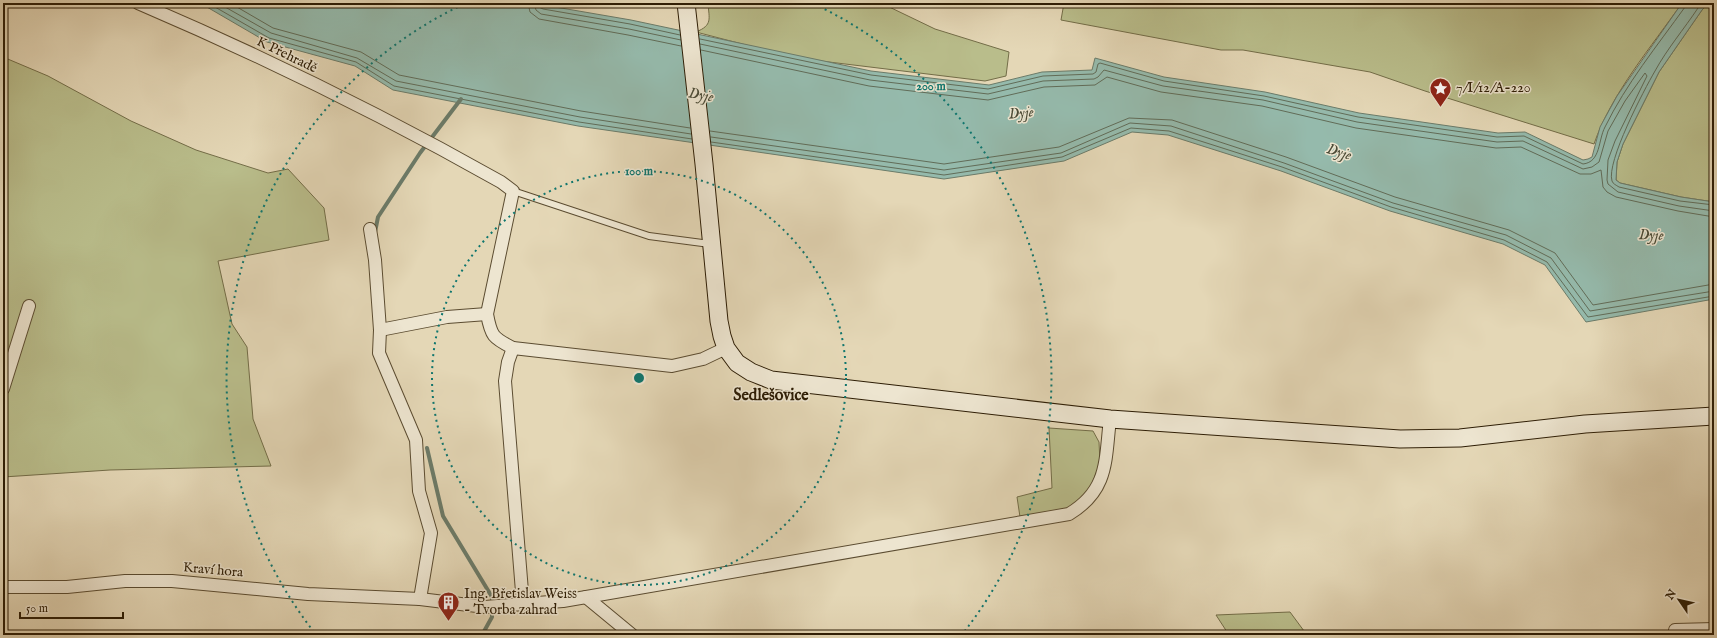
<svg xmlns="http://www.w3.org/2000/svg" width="1717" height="638" font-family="'IM FELL English',serif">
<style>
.green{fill:#b9bd8b;stroke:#736d48}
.water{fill:#95baac;stroke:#6b7b69}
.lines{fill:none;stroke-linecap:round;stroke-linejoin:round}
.shore{stroke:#616c58;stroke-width:1}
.stream{stroke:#6b7b69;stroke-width:4}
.lane-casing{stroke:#5b4c31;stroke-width:8}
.street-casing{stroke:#5b4c31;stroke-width:14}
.secondary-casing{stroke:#2d1d05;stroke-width:19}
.lane{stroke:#ede5d0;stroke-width:6}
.street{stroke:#ede5d0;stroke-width:12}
.secondary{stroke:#ede5d0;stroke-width:17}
.ring{fill:none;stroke:#0f766e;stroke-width:2;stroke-dasharray:2 4}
.labels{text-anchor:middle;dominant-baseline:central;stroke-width:3;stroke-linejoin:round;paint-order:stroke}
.street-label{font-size:14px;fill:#2d1d05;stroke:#ede5d0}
.poi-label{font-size:14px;fill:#2d1d05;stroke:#ede5d0;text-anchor:start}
.water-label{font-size:15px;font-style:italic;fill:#4c4c37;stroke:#ede5d0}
.quarter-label{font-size:16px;font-weight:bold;fill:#2d1d05;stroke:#ede5d0}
.centre{fill:#0f766e;stroke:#ede5d0;stroke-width:2}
.ring-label{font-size:12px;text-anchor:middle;font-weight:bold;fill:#0f766e;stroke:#ede5d0;stroke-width:3;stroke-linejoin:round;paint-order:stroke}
</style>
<rect width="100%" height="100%" fill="#e4d7b6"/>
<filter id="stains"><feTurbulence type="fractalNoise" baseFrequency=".005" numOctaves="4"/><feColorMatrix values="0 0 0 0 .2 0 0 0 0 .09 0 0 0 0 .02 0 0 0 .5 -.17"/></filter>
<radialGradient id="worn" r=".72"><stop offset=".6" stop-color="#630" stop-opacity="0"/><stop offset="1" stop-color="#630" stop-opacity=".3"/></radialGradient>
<g class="green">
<path d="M708 3H881L935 29 1009 52 1006 76 985 81 796 58 696 32C713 25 709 19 708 3Z"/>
<path d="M1064 3H1682C1652 46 1611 94 1594 144L1425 91 1370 72 1243 50H1221L1061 20Z"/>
<path d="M1709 3H1714V202L1681 197 1620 183 1616 180 1617 162 1623 144 1659 72 1702 10Z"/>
<path d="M3 57 48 76 131 121 196 150 268 173 288 169 324 208 329 240 218 261 232 324 247 347 253 419 271 466 110 470 3 477Z"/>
<path d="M1049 428 1093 431 1099 442 1100 463 1088 494 1068 508 1020 517 1017 497 1052 488Z"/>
<path d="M1290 612 1307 635H1229L1216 615Z"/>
</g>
<path class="water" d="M200 3H532L631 20 871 71 989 85 1042 72 1092 70 1095 58 1164 77 1265 92 1359 113 1498 133 1525 132 1583 160 1588 159 1592 157 1600 127 1617 96 1682 3H1709L1702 10 1659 72 1623 144 1617 162 1616 180 1620 183 1681 197 1714 202V299L1586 322 1545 265 1503 244 1390 211 1281 171 1168 135 1132 132 1064 161 944 179 578 126 393 90 355 66 267 42Z"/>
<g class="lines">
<g class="shore">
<path d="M208 3 269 38 356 62 394 86 579 122 692 139"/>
<path d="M218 3 271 33 357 58 396 81 580 117 691 134"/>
<path d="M230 3 273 28 361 52 399 75 581 111 690 128"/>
<path d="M528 3 530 12 539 19 628 35 681 46"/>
<path d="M534 3 536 10 541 14 629 29 681 40"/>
<path d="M539 3V7L543 9 630 24 680 35"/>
<path d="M1703 3 1698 8C1684 29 1667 49 1655 71 1644 90 1606 162 1612 181 1613 184 1616 185 1619 187L1680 201 1714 205"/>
<path d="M700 39 871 75 988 89 1043 76 1093 74 1096 72 1098 64 1100 63 1164 81 1264 96 1358 117 1497 137 1524 136 1583 164C1601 162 1598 140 1605 127 1626 84 1657 46 1685 7V3"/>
<path d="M700 44 870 80 988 94 1043 81 1094 79 1098 77 1104 70 1163 86 1263 100 1357 122 1497 142 1523 141 1583 169 1592 167 1599 162 1608 131 1625 101 1645 73 1647 76 1615 141 1608 160 1607 180 1608 184 1618 192 1679 206 1714 211"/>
<path d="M701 50 869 86 988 100 1044 87 1095 85 1107 77 1161 92 1262 106 1356 128 1496 148 1521 147 1580 174H1591L1601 170 1603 187 1607 192 1616 197 1678 211 1714 217"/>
<path d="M710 131 944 164 1059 147 1129 118 1172 120 1286 157 1395 197 1509 230 1555 253 1593 305 1714 284"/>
<path d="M711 137 944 170 1061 153 1130 123 1171 126 1284 163 1393 203 1506 235 1551 258 1590 311 1714 291"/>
<path d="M711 142 944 175 1062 157 1131 128 1169 131 1282 167 1391 207 1504 240 1547 262 1588 317 1714 296"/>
</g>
<g class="stream">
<path d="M375 232 378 217 420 153 461 99"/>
<path d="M427 448 443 516 492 597V617L482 635"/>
</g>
<defs>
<path id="lane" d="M513 191 649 236 710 244"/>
<g id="street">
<path d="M138 3C262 56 384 116 501 182L513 191 487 314C491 336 493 338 513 348L672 366 703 359 726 348"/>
<path d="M370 229 375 260 380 330 379 353 416 440 419 491 431 533 420 599"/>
<path d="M380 330 447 317 487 314"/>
<path d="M513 348 508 362 505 381 523 604"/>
<path d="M3 389 29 306"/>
<path d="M3 587H67L125 581H172L308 594 420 599 485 607 563 601 1069 514C1109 490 1105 460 1110 419"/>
<path d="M586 597 632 635"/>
<path d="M1675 630 1714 629"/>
</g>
<path id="secondary" d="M686 3 704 164 719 321 722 336 726 348 737 363 751 372 771 380 1110 419 1400 439 1460 438 1585 424 1714 416"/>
</defs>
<use href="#lane" class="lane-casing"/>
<use href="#street" class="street-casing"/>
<use href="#secondary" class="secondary-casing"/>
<use href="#lane" class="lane"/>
<use href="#street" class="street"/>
<use href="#secondary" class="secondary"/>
</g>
<g class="ring">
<circle cx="639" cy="378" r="207"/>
<path d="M314 632A413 413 0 0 1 464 4M814 4A413 413 0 0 1 964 632"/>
</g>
<defs>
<symbol id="sight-pin" viewBox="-11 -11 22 30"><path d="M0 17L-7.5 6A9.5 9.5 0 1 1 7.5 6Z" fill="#8f2418" stroke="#ede5d0"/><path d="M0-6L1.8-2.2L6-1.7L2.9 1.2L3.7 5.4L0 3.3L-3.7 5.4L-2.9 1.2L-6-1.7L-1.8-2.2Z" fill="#fff"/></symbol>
<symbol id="building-pin" viewBox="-11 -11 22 30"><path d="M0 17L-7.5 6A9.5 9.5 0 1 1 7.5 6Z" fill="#8f2418" stroke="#ede5d0"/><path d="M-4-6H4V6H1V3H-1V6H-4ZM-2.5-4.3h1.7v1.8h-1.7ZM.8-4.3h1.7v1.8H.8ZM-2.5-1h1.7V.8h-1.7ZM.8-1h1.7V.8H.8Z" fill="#fff"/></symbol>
</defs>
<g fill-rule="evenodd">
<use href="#sight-pin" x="1428" y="76" width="25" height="34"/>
<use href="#building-pin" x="436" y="590" width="25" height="34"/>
</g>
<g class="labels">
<g class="street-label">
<text transform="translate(287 55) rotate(26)">K Přehradě</text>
<text transform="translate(213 570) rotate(5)">Kraví hora</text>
</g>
<g class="poi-label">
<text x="1456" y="88">7/I/12/A-220</text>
<text x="464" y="594">Ing. Břetislav Weiss<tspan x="464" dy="16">- Tvorba zahrad</tspan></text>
</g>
<g class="water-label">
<text transform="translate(701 95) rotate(10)">Dyje</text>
<text transform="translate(1021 113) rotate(-6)">Dyje</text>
<text transform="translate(1339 152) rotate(17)">Dyje</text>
<text transform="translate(1651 235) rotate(1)">Dyje</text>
</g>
<g class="quarter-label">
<text x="771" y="396">Sedlešovice</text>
</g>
</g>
<circle cx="639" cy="378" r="6" class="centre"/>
<g class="ring-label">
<text x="931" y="90">200 m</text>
<text x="639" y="175">100 m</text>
</g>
<rect width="1717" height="638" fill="none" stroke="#e4d7b6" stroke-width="16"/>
<rect x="4" y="4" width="1709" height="630" fill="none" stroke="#2d1d05" stroke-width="2"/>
<rect x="8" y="8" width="1701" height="622" fill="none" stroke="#2d1d05"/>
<g transform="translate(1679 600) rotate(304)" stroke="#ede5d0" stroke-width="3" paint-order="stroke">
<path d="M0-3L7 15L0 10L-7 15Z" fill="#2d1d05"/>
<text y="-6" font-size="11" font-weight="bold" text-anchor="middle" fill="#2d1d05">N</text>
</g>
<path d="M20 612v6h103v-6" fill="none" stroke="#2d1d05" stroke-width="2"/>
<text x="26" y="612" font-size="12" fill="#2d1d05" stroke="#ede5d0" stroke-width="3" paint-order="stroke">50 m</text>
<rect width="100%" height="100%" filter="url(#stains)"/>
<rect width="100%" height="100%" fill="url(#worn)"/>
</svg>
